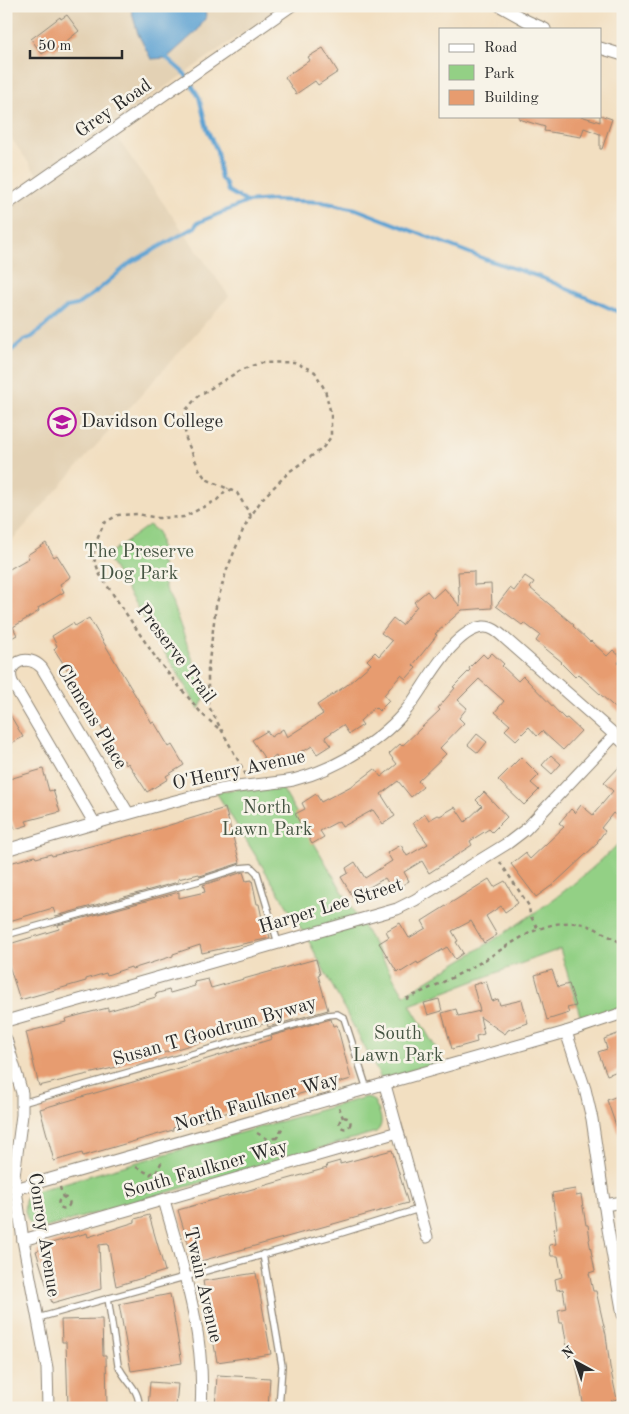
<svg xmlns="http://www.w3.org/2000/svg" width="629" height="1414" font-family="'Old Standard TT',serif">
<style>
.built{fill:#e3d1b4}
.green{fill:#93d085;stroke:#5f7e58}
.water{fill:#5ea3d3;stroke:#44677f}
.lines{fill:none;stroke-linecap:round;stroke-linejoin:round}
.stream{stroke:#5ea3d3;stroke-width:4}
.building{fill:#e79c6f}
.lane-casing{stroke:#8e8576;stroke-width:8}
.street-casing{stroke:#8e8576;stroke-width:13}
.path{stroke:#8e8576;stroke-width:2.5;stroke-dasharray:4 4;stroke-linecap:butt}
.lane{stroke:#fff;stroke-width:5.5}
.street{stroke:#fff;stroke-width:11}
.labels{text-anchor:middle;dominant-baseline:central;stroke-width:5;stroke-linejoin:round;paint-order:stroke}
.street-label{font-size:19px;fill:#2b2b2b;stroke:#f7f3e8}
.poi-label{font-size:19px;fill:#2b2b2b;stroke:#f7f3e8;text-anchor:start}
.park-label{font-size:19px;fill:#455442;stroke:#f7f3e8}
</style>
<rect width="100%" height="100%" fill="#f7f3e8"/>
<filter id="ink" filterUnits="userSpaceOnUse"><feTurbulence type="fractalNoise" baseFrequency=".02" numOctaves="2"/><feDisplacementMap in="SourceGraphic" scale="10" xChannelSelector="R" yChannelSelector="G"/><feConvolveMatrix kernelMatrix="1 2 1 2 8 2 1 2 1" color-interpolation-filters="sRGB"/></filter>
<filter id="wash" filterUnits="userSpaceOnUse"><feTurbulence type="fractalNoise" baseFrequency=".0096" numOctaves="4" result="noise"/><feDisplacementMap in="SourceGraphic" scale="20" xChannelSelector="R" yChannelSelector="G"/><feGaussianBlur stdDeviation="1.12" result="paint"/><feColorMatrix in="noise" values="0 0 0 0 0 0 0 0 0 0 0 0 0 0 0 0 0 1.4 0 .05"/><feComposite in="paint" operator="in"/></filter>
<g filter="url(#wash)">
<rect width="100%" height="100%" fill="#f2dfc1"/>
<g class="built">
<path d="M6 6H281L38 176 6 131Z"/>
<path d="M115 135 229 296 6 547V210Z"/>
</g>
<g class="green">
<path d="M149 525 158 532 160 542 164 586 171 600 199 677 207 692 199 709 106 556Z"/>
<path d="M279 783 359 920 305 935 216 792Z"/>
<path d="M623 839V1011L583 1025 560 949 410 1005 446 1065 384 1084 306 936 360 921 404 995C481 947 559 905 623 839Z"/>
<path d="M366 1097 374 1101C379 1111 386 1124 376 1132L41 1229C38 1228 35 1228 33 1226 26 1222 21 1202 28 1195 30 1193 36 1191 39 1190Z"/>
</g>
<path class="water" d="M130 6H205L206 17 198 30 167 58 151 59 138 34Z"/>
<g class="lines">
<g class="stream">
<path d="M166 53 167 58 185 74 199 97 207 129 217 151 221 179 225 182 228 191 247 202"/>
<path d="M6 355 24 340 32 337 67 307 77 305 97 291 130 263 195 227 197 223 247 202 273 200 322 202 356 209 485 259 543 278 623 314"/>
</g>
</g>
<g id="blocks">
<g class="building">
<path d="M67 15 79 31 54 51 51 48 42 54 31 39 60 17 61 19Z"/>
<path d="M323 48 338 72 318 85 315 81 296 94 285 77 310 60 308 57Z"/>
<path d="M600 115 612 119 602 149H600V134L584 128 581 137 544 131 545 127 519 119V116H581L600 122Z"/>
<path d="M46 543 54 557 57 555 70 576 69 578 60 584 64 592 38 608 39 611 13 627 17 635 6 641V571L29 558 27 555Z"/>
<path d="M474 571V585L491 584 492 608 462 610 435 634 437 635 413 665 416 668 406 679 401 675 384 695 389 701 379 711 375 707 360 721 363 725 349 734 343 725 325 737 331 745 317 754 312 746 304 751 303 750 282 765 276 756 267 762 252 740 267 731 271 737 283 729 287 737 323 714 317 705 347 685 371 664 367 660 375 652 379 656 392 641 381 633 393 618 402 625 417 606 414 602 427 591 433 598 444 588 460 606 458 572Z"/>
<path d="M525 576 534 582 530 588 574 625 573 626 590 642 591 641 607 656 613 650 622 658 618 663 623 667V715L578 674 575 677 561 663 562 662 536 641 540 635 524 623 522 625 496 606 510 588 514 591Z"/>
<path d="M89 618 152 723 154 722 169 747 172 745 184 765 166 776 168 779 147 792 128 763 126 765 124 760 121 762 70 674 54 649 57 646 52 636 73 623 75 626Z"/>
<path d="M492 653 504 664 502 666 518 681 523 676 565 719 567 718 581 731 563 750 542 731 537 736 529 727 516 740 505 730 510 725 495 712 504 701 479 679 458 700 467 708 459 718 464 723 440 748 446 754 418 781 423 787 411 797 398 781 381 794 395 816 383 824 373 810 342 827 339 821 320 831 324 837 312 844 295 814 305 809 302 803 316 794 321 802 355 784 375 769 381 777 397 764 389 754 400 744 402 746 440 710 438 708 455 688 453 687 470 670 469 668 483 654 487 658Z"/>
<path d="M6 708 23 737 6 746Z"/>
<path d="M477 734 487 742 478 753 468 745Z"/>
<path d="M551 755 561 764 552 774 542 765Z"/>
<path d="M521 757 539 775 531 783 539 790 524 805 498 780Z"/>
<path d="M623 763V821L613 813 601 828 605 831 597 842 598 843 554 884 536 897 511 864 525 853 530 859 564 827 559 823 571 809 575 813 581 805 593 815 613 791 604 783Z"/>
<path d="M43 769 49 791 53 790 60 812 26 821 28 825 15 829 12 821 6 823V780Z"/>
<path d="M484 792 507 817 492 832 489 829 470 841 472 845 429 873 422 861 404 872 409 881 393 891 385 878 353 897 341 877 348 873 346 868 355 862 365 878 392 861 387 853 401 845 407 856 428 844 413 823 425 814 429 820 438 815 440 816 455 807 465 822 482 806 476 800Z"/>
<path d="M225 808 240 863 200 876 199 874 178 879V882L56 916 53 908 6 922V864L35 856 36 858 51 854 52 856 133 835 134 836Z"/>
<path d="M243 872 246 881 252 880 257 904H259L262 918H265L270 938 202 953 200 945 173 954V956L132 969 131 967 107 975 106 973 86 979V981L20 1000 6 956V945L59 929 58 925 179 892V898L205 892 203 885Z"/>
<path d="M489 879 494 887 505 881 518 903 505 912 501 906 486 916 497 935 484 943 471 921 452 931 458 941 456 942 463 953 455 959 447 947 418 964 417 962 401 972 399 970 397 972 379 943 389 937 386 931 400 923 409 938 426 928 422 921Z"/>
<path d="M316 959 320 974 318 975 328 1010 268 1027 267 1023 121 1065V1066L39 1086 26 1032 66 1022 65 1019 91 1012 108 1008V1011L156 997 155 994 169 990 170 993 195 986 194 982 208 979 211 988Z"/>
<path d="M552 970 558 987 569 984 576 1006 567 1008 569 1013 547 1020 535 975Z"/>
<path d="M486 981 492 1001 498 999 500 1005 522 1000 528 1023 508 1030 505 1034 480 1017 484 1034 476 1036 477 1042 452 1049 442 1013 456 1009 458 1016 480 1011 473 985Z"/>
<path d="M439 999 442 1011 428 1015 424 1003Z"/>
<path d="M331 1019 333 1026 337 1025 351 1079 258 1106 257 1103 213 1117V1118L199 1123 198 1120 173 1128V1130L83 1156 82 1153 54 1161 40 1109 133 1082 272 1039 271 1036Z"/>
<path d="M620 1033 623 1042V1069L607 1075 598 1052 607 1049 604 1039Z"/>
<path d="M623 1094V1140H621L607 1100Z"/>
<path d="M392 1150 408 1203 194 1263 178 1210 327 1168 326 1165 340 1161V1164Z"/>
<path d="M575 1189 576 1196 581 1195 586 1225H588L590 1239 589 1240 595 1271 589 1273 593 1291H596L606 1335 610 1367 617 1399 611 1401 613 1408H584L574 1352 568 1353 563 1323H560L558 1310 566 1308 563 1289 557 1290 555 1279 562 1277 558 1256H551L549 1245 556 1244 554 1229 557 1228 552 1193Z"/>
<path d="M149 1215 165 1271 116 1286 108 1244 99 1245 101 1289 52 1303 36 1251 49 1247 48 1244 87 1233 88 1237 135 1222V1219Z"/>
<path d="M256 1273 271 1354 217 1362 203 1281Z"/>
<path d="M170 1294 182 1363 131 1371 119 1304Z"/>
<path d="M102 1319 103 1355H106L107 1408H68L66 1342H62L61 1320Z"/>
<path d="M217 1375 270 1378 268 1408H215Z"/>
<path d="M150 1382 178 1384 176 1406 169 1405V1408H148Z"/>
</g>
</g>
</g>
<g filter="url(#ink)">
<use href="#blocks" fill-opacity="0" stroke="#8e8576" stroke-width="1"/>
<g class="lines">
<defs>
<g id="lane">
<path d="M6 935 199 881 239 868 251 867 257 873 278 943"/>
<path d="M22 1103 328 1015 337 1014 344 1018 367 1089"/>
<path d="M263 1254 282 1366 279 1408"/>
<path d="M108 1298 118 1365C125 1382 140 1388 139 1408"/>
<path d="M38 1318 338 1234 419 1209"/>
</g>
<g id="street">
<path d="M500 6 527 21 545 29"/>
<path d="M600 48 623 55"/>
<path d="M6 205 291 6"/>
<path d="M95 824 12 682C5 663 28 652 42 668L128 813"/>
<path d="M6 850C75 829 144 808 214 791 240 785 267 785 293 780 317 774 339 764 359 751 377 739 394 726 407 709 425 687 452 630 483 627 493 626 501 635 508 641L623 742"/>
<path d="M6 1021 397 909 415 900 508 843 525 830 615 735"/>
<path d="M566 1032 585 1089 592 1119 608 1229 623 1315"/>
<path d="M6 1039 22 1093V1115L14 1176 23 1240 47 1368 48 1408"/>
<path d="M385 1085 427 1237"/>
<path d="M15 1189 566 1032 623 1013"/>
<path d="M164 1200C183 1268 206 1336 201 1408"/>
<path d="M604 1205 623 1202"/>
<path d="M23 1240 398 1132"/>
</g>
</defs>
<use href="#lane" class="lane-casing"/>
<use href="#street" class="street-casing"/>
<g class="path">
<path d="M218 728 202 714 158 661 100 575 93 556 97 540 104 523 118 515 137 514 158 518 184 517 217 500 228 488"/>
<path d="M246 775 208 705V669L216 606 226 572 243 530 251 516 262 499 290 471 322 449 331 437V414L325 390 315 372 294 362 260 363 241 370 198 396 186 410 184 422 186 439 200 471 206 479 237 493 251 516"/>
<path d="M500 862 529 906 530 915 538 929"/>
<path d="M406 999C428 989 451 979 472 967 505 950 537 919 577 923 595 925 607 937 623 943"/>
<path d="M339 1107 343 1118"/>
<circle cx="345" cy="1123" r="5.5"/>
<path d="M257 1133 271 1141"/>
<circle cx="275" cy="1142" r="4"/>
<path d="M276 1139 284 1125"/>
<path d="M278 1144 290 1151"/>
<path d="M266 1158 273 1146"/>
<path d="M136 1167 151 1175"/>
<circle cx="154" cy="1177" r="4.5"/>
<path d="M156 1173 163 1159"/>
<path d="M158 1179 170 1186"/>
<path d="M60 1187 63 1198"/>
<path d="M145 1193 152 1181"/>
<circle cx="64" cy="1203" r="5.5"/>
</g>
<use href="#lane" class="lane"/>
<use href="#street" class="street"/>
</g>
</g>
<defs>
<symbol id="university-ring" viewBox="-11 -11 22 22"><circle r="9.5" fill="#f7f3e8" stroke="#b5179e" stroke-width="1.5"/><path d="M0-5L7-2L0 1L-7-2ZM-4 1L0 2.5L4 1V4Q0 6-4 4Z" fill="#b5179e"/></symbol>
</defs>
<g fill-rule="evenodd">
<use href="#university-ring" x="46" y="406" width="32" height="32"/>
</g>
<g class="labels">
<g class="street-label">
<text transform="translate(114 109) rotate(-35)">Grey Road</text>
<text transform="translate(175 654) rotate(53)">Preserve Trail</text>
<text transform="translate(91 717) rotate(59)">Clemens Place</text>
<text transform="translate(239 771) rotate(-12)">O'Henry Avenue</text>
<text transform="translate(331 907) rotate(-17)">Harper Lee Street</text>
<text transform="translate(215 1032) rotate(-16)">Susan T Goodrum Byway</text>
<text transform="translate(257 1103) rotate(-16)">North Faulkner Way</text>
<text transform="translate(206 1170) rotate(-16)">South Faulkner Way</text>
<text transform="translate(43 1235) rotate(81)">Conroy Avenue</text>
<text transform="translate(202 1285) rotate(77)">Twain Avenue</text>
</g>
<g class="poi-label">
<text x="81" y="422">Davidson College</text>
</g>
<g class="park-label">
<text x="139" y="552">The Preserve<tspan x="139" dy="22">Dog Park</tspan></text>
<text x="267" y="808">North<tspan x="267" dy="22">Lawn Park</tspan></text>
<text x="398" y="1034">South<tspan x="398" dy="22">Lawn Park</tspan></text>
</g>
</g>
<rect width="629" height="1414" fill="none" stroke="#f7f3e8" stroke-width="25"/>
<rect x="439" y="28" width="162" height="90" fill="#f7f3e8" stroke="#a5a39c"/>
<rect x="449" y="44" width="25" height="8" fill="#ffffff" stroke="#a5a39c"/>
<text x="484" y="52" font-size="15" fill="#2b2b2b">Road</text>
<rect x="449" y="65" width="25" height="15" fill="#93d085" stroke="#a5a39c"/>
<text x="484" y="78" font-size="15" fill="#2b2b2b">Park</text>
<rect x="449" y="90" width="25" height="15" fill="#e79c6f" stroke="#a5a39c"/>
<text x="484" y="102" font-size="15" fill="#2b2b2b">Building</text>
<g transform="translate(576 1362) rotate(320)" stroke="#f7f3e8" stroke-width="4" paint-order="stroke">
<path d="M0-4L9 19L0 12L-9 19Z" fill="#2b2b2b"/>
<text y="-8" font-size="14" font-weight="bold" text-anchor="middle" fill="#2b2b2b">N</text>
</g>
<path d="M30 50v8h92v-8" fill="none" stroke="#2b2b2b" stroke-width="2.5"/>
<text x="38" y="50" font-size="15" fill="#2b2b2b" stroke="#f7f3e8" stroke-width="4" paint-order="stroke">50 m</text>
</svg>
